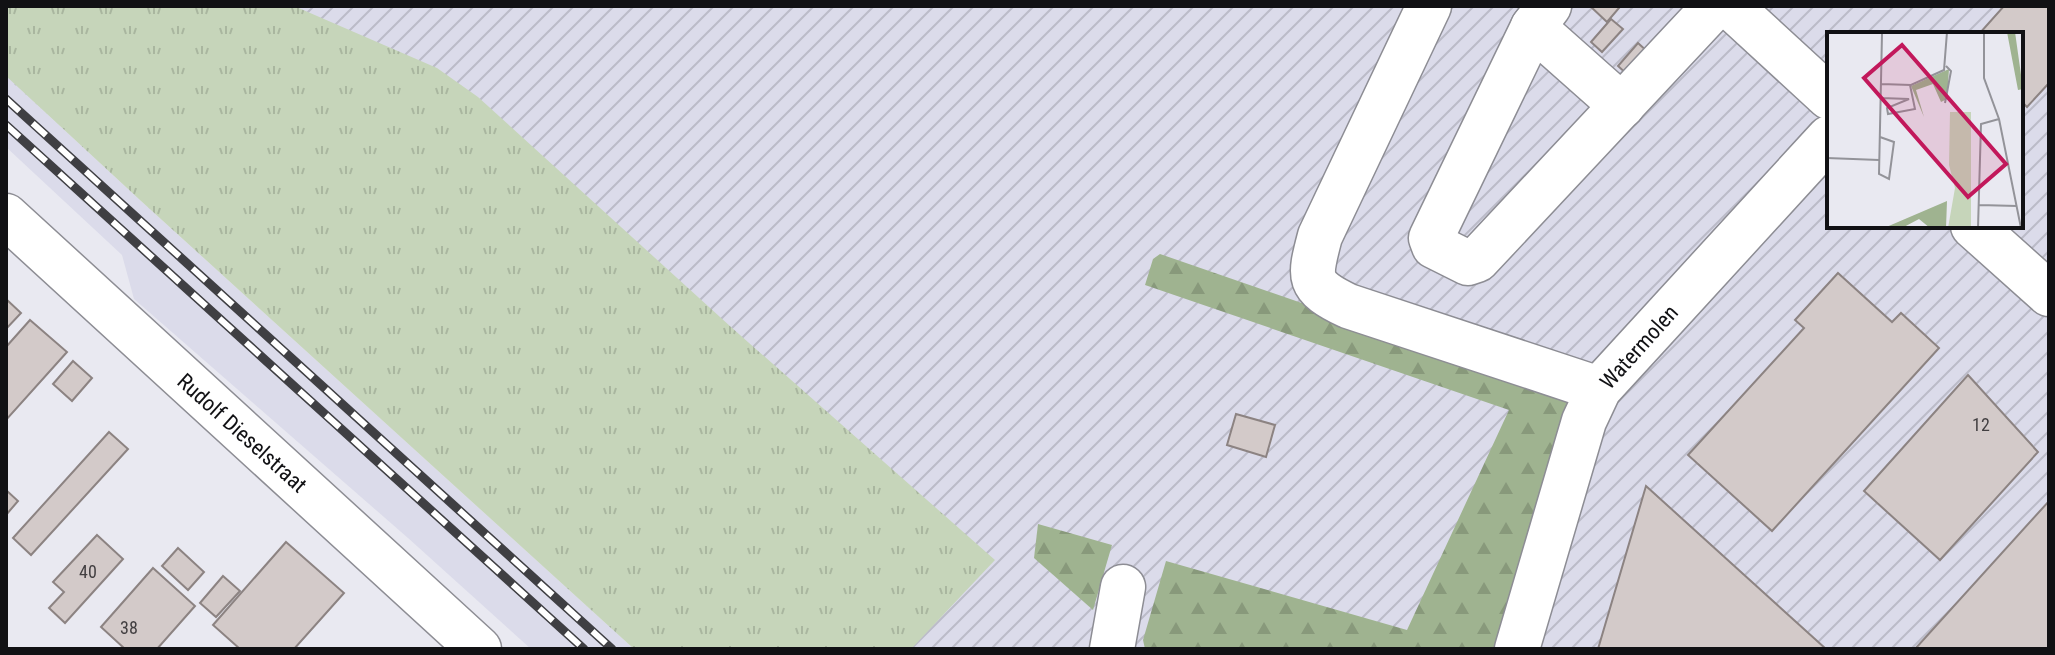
<svg xmlns="http://www.w3.org/2000/svg" width="2055" height="655" font-family="'Roboto Condensed',sans-serif">
<style>
.built{fill:#dbdbea}
.industrial{fill:url(#industrial-furrows);fill-rule:evenodd}
.grass{fill:url(#grass-tufts)}
.forest{fill:url(#forest-firs)}
.building{fill:#d3cac9;stroke:#8c8382;stroke-width:2}
.lines{fill:none;stroke-linecap:round;stroke-linejoin:round}
.minor-casing{stroke:#8d8d94;stroke-width:47}
.minor{stroke:#fff;stroke-width:44}
.rail-casing{stroke:#3f3f43;stroke-width:9}
.rail{stroke:#fff;stroke-width:6;stroke-dasharray:18;stroke-linecap:butt}
.labels{text-anchor:middle;dominant-baseline:central;stroke-width:6;stroke-linejoin:round;paint-order:stroke}
.number-label{font-size:18px;fill:#423f41}
.street-label{font-size:22px;fill:#111114;stroke:#fff}
.inset-road{fill:none;stroke:#939399;stroke-width:2}
.view{fill:#c2185b;fill-opacity:0.15;stroke:#c2185b;stroke-width:4}
.inset-edge{fill:none;stroke:#111114;stroke-width:4}
</style>
<defs>
<pattern id="industrial-furrows" width="10" height="10" patternUnits="userSpaceOnUse" patternTransform="scale(2)"><rect width="10" height="10" fill="#dbdbea"/><path d="M-1 1l2-2M0 10L10 0M9 11l2-2" fill="none" stroke="#bbbbc8"/></pattern>
<pattern id="grass-tufts" width="24" height="20" patternUnits="userSpaceOnUse" patternTransform="scale(2)"><rect width="24" height="20" fill="#c6d5ba"/><path d="M3 7l-1-3M5 7V3M7 7l1-3M15 17l-1-3M17 17v-4M19 17l1-3" fill="none" stroke="#a9b69f"/></pattern>
<pattern id="forest-firs" width="22" height="20" patternUnits="userSpaceOnUse" patternTransform="scale(2)"><rect width="22" height="20" fill="#9fb390"/><path d="M5 1l3.5 6h-7zM16 11l3.5 6h-7z" fill="#88997b"/></pattern>
</defs>
<rect width="100%" height="100%" fill="#e9e9f1"/>
<path class="built" d="M6 76 141 201 634 649H531L408 538 134 299 122 255 6 147Z"/>
<path class="industrial" d="M6 6H2049V649H646L6 77ZM1829 34H2021V226H1829Z"/>
<path class="grass" d="M6 6H294L437 68 478 97 731 327 995 560 911 649H634L141 201 6 76Z"/>
<g class="forest">
<path d="M1160 254 1579 399 1499 649H1145L1143 640 1166 561 1407 630 1509 410 1145 285 1153 259Z"/>
<path d="M1038 524 1112 545 1093 610 1034 558Z"/>
</g>
<g class="building">
<path d="M1590 6H1616L1619 8 1607 22Z"/>
<path d="M2004 6H2049V83L2027 107 2022 102 2021 103V34H1979Z"/>
<path d="M1611 19 1623 29 1602 52 1591 42Z"/>
<path d="M1638 43 1649 53 1629 76 1618 66Z"/>
<path d="M1838 273 1892 322 1901 313 1939 348 1772 531 1688 455 1804 328 1795 320Z"/>
<path d="M6 299 21 313 6 329Z"/>
<path d="M30 320 67 352 6 420V347Z"/>
<path d="M73 361 92 378 72 401 53 384Z"/>
<path d="M1968 375 2038 452 1940 560 1864 491Z"/>
<path d="M1236 414 1275 425 1266 457 1227 445Z"/>
<path d="M109 432 128 449 31 555 13 538Z"/>
<path d="M1646 486 1826 649H1598Z"/>
<path d="M6 490 18 501 6 515Z"/>
<path d="M2049 501V649H1915Z"/>
<path d="M97 535 123 559 65 623 49 608 64 592 53 582Z"/>
<path d="M286 542 344 593 294 649H240L213 625Z"/>
<path d="M178 548 204 572 188 590 162 566Z"/>
<path d="M153 568 195 606 157 649H125L101 627Z"/>
<path d="M223 576 240 591 216 617 200 603Z"/>
</g>
<g class="lines">
<defs>
<g id="minor">
<path d="M1429 6 1320 236C1309 278 1306 286 1348 306L1599 389"/>
<path d="M1549 6 1533 27 1431 238 1434 246 1468 263 1477 260 1715 6"/>
<path d="M1730 6 1829 97"/>
<path d="M1533 27 1622 106"/>
<path d="M6 216 479 649"/>
<path d="M1973 226 2049 294"/>
<path d="M1112 649 1123 587"/>
<path d="M1517 649 1584 421 1599 389 1829 138"/>
</g>
</defs>
<use href="#minor" class="minor-casing"/>
<use href="#minor" class="minor"/>
<defs>
<g id="rail">
<path d="M6 99 612 649"/>
<path d="M6 125 584 649"/>
</g>
</defs>
<use href="#rail" class="rail-casing"/>
<use href="#rail" class="rail"/>
</g>
<g class="labels">
<g class="number-label">
<text x="1981" y="424">12</text>
<text x="88" y="571">40</text>
<text x="129" y="627">38</text>
</g>
<g class="street-label">
<text transform="translate(1639 347) rotate(-48)">Watermolen</text>
<text transform="translate(242 433) rotate(42)">Rudolf Dieselstraat</text>
</g>
</g>
<g transform="translate(1827 32)">
<rect width="196" height="196" fill="#e9e9f1"/>
<path d="M144 55V196H121L128 156 122 133 123 80H144Z" fill="#c6d5ba"/>
<path d="M180 0H188L196 57 191 58ZM122 37 120 67 114 70 106 52 89 58 97 85 84 54ZM120 169 119 196H103L92 187 75 196H57Z" fill="#9fb390"/>
<path class="inset-road" d="M157 0V46L172 87 194 196M54 52 84 53 117 38 120 0M54 66 82 67 60 76 61 82 88 77 83 53M118 71 124 39 119 34M53 105 67 110 62 147 52 142 55 2V0M0 126 52 128M152 173 190 174M151 196 154 92 172 87"/>
<path class="view" d="M75 13 179 132 141 165 37 46Z"/>
<rect width="196" height="196" class="inset-edge"/>
</g>
<rect width="2055" height="655" fill="none" stroke="#111114" stroke-width="16"/>
</svg>
